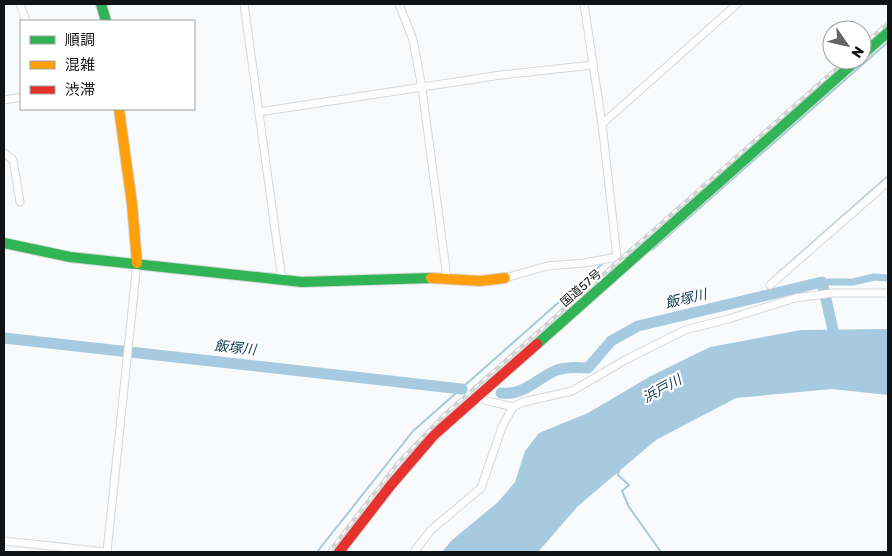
<svg xmlns="http://www.w3.org/2000/svg" width="892" height="556" font-family="Rubik,'Noto Sans JP',sans-serif">
<style>
.water{fill:#a6cae0}
.lines{fill:none;stroke-linecap:round;stroke-linejoin:round}
.stream{stroke:#a6cae0;stroke-width:2}
.canal{stroke:#a6cae0;stroke-width:7}
.river{stroke:#a6cae0;stroke-width:11}
.street-casing{stroke:#d6d7d8;stroke-width:9}
.fast-casing{stroke:#d6d7d8;stroke-width:12}
.slow-casing{stroke:#d6d7d8;stroke-width:12}
.jam-casing{stroke:#d6d7d8;stroke-width:12}
.street{stroke:#fefeff;stroke-width:7}
.fast{stroke:#30b455;stroke-width:10}
.slow{stroke:#ff9f0a;stroke-width:10}
.jam{stroke:#e5322d;stroke-width:10}
.rail-casing{stroke:#d1d2d2;stroke-width:4}
.rail{stroke:#fff;stroke-width:2;stroke-dasharray:5.5;stroke-linecap:butt}
.labels{text-anchor:middle;dominant-baseline:central;stroke-width:4.5;stroke-linejoin:round;paint-order:stroke}
.street-label{font-size:12px;fill:#121314;stroke:#fff}
.water-label{font-size:14px;font-style:italic;fill:#123d52;stroke:#fff}
</style>
<rect width="100%" height="100%" fill="#f8fafc"/>
<path class="water" d="M888 329V395L832 389 736 398 656 440 578 506 538 552H442L451 541 498 502 515 482 525 451 539 433 588 413 649 377 710 347 801 330Z"/>
<g class="lines">
<g class="stream">
<path d="M652 250 888 42"/>
<path d="M778 273 888 176"/>
<path d="M619 470 618 475 629 485 622 491 629 507 661 552"/>
<path d="M317 552 413 431 602 264"/>
</g>
<path class="canal" d="M822 282H853L874 277 888 278"/>
<g class="river">
<path d="M4 338 462 389"/>
<path d="M501 393C524 396 537 378 557 370 567 367 578 367 588 368L611 341 638 326 822 282 833 330V344"/>
</g>
<defs>
<g id="street">
<path d="M20 4 26 21"/>
<path d="M244 4 282 280"/>
<path d="M399 4 413 40 422 88 447 278"/>
<path d="M584 4 602 124 617 257 626 265"/>
<path d="M4 100 21 97"/>
<path d="M259 112 501 75 593 65"/>
<path d="M602 124 737 4"/>
<path d="M4 153 13 160 20 202"/>
<path d="M505 278 547 266 584 263 617 257"/>
<path d="M770 285 888 182"/>
<path d="M476 398 513 407"/>
<path d="M4 541 107 552"/>
<path d="M107 552 137 263"/>
<path d="M414 552 431 530 481 488 502 427 513 407 523 402 572 391 627 359 685 330 728 319 795 298 833 293H888"/>
</g>
<g id="fast">
<path d="M101 4 106 21"/>
<path d="M862 55 888 32"/>
<path d="M4 243 70 257 302 282 431 278"/>
<path d="M537 344 857 60"/>
</g>
<g id="slow">
<path d="M119 109 132 204 137 263"/>
<path d="M431 278 480 281 505 278"/>
</g>
<path id="jam" d="M339 552 391 485 434 435 537 344"/>
</defs>
<use href="#street" class="street-casing"/>
<use href="#fast" class="fast-casing"/>
<use href="#slow" class="slow-casing"/>
<use href="#jam" class="jam-casing"/>
<use href="#street" class="street"/>
<use href="#fast" class="fast"/>
<use href="#slow" class="slow"/>
<use href="#jam" class="jam"/>
<defs>
<g id="rail">
<path d="M862 46 888 23"/>
<path d="M329 552 397 464 444 415 846 60"/>
</g>
</defs>
<use href="#rail" class="rail-casing"/>
<use href="#rail" class="rail"/>
</g>
<g class="labels">
<g class="street-label">
<text transform="translate(581 288) rotate(-41)">国道57号</text>
</g>
<g class="water-label">
<text transform="translate(686 299) rotate(-13)">飯塚川</text>
<text transform="translate(235 348) rotate(6)">飯塚川</text>
<text transform="translate(662 389) rotate(-29)">浜戸川</text>
</g>
</g>
<rect width="892" height="556" fill="none" stroke="#121314" stroke-width="10"/>
<rect x="20" y="20" width="175" height="90" fill="#ffffff" stroke="#a0a1a1"/>
<rect x="30" y="36" width="25" height="8" fill="#30b455" stroke="#a0a1a1"/>
<text x="65" y="45" font-size="15" fill="#121314">順調</text>
<rect x="30" y="61" width="25" height="8" fill="#ff9f0a" stroke="#a0a1a1"/>
<text x="65" y="70" font-size="15" fill="#121314">混雑</text>
<rect x="30" y="86" width="25" height="8" fill="#e5322d" stroke="#a0a1a1"/>
<text x="65" y="95" font-size="15" fill="#121314">渋滞</text>
<g transform="translate(847 45) rotate(124)"><circle r="24" fill="#ffffff" stroke="#a0a1a1"/>
<path d="M0-4L9 19L0 12L-9 19Z" fill="#626465"/>
<text y="-8" font-size="14" font-weight="bold" text-anchor="middle" fill="#121314">N</text>
</g>
</svg>
